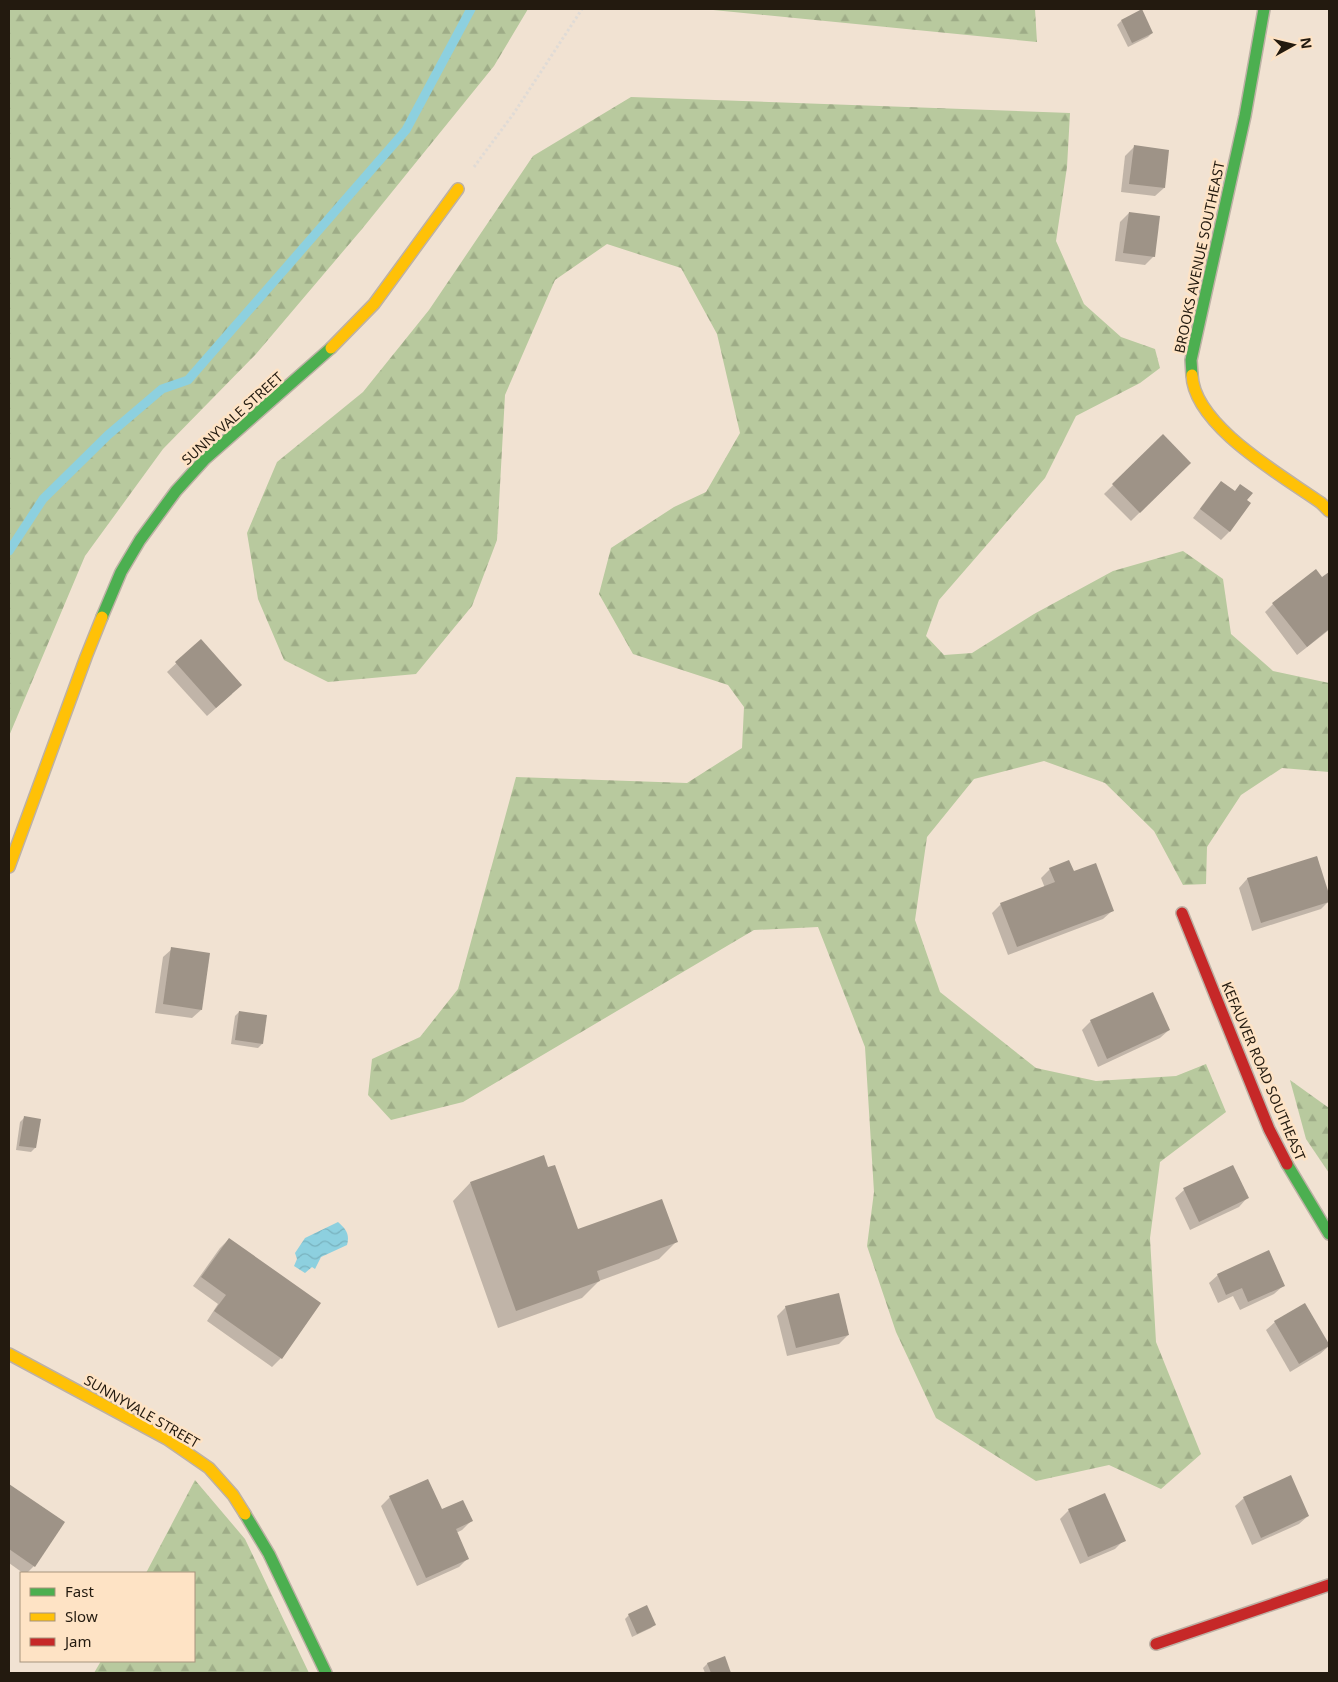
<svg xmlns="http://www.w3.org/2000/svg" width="1338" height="1682" font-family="'Noto Sans',sans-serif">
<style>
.forest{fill:url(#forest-firs)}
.water{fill:url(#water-waves)}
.shadow{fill:#0003}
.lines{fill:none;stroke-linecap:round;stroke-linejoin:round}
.stream{stroke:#8dd0df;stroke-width:9}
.building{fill:#9e9387}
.fast-casing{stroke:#bdb1a5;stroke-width:14}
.slow-casing{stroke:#bdb1a5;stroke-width:14}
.jam-casing{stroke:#bdb1a5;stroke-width:14}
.path{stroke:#e0dbd6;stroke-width:3;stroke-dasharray:2.5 2.5;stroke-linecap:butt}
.fast{stroke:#4caf50;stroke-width:11}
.slow{stroke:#ffc107;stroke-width:11}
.jam{stroke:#c62828;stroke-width:11}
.labels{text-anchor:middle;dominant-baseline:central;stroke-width:5;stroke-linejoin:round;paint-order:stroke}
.street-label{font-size:14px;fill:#231a0f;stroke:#fee3c5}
</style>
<defs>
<pattern id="forest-firs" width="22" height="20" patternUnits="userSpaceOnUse" patternTransform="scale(1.25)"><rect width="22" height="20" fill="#b8c99e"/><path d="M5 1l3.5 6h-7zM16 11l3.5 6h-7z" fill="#9eac87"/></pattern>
<pattern id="water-waves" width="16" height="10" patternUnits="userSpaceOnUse" patternTransform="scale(1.25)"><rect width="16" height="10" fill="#8dd0df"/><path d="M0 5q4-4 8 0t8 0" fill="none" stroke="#79b2be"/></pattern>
</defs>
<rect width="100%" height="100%" fill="#f1e2d2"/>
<g class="forest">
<path d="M9 9H528L494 66 362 229 256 354 163 449 85 556 9 736Z"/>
<path d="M703 9H1035L1037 42Z"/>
<path d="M631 97 1070 113 1067 167 1056 241 1084 304 1121 337 1155 349 1160 368 1140 383 1076 416 1045 478 939 600 926 636 944 655 972 653 1034 614 1113 571 1183 551 1223 579 1231 634 1273 671 1329 683V772L1282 768 1241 795 1207 847 1206 884 1183 885 1154 831 1105 783 1044 761 974 779 927 837 915 920 940 992 1036 1068 1096 1081 1176 1076 1206 1064 1226 1112 1160 1162 1150 1238 1156 1342 1201 1454 1161 1489 1109 1465 1036 1481 936 1418 896 1332 867 1246 874 1192 865 1047 818 927 754 930 463 1102 391 1120 368 1095 372 1059 420 1037 458 989 516 777 687 783 742 748 744 707 728 685 633 654 599 594 611 548 674 507 706 492 740 433 717 334 681 268 607 244 555 280 505 395 497 540 472 606 416 674 328 682 284 660 258 599 247 533 277 462 363 392 429 310 533 156Z"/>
<path d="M1290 1080 1329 1108V1173L1306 1139Z"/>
<path d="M195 1480 245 1539 309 1673H94L101 1661H194V1573H146Z"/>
</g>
<path class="water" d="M338 1222C346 1229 350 1234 347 1245L321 1257 315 1269 312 1267 305 1273 294 1266 297 1259 295 1253 305 1238Z"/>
<g class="shadow">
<path d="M1121 21 1152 33 1148 37 1128 47 1117 25Z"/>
<path d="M1134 147 1164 188 1155 196 1121 192 1125 156Z"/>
<path d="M1129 213 1154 256 1145 265 1115 261 1120 222Z"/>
<path d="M1163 436 1190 463 1131 521 1104 494Z"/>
<path d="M1221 482 1246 500 1230 531 1221 540 1193 518 1213 491Z"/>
<path d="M1329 573V630L1297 655 1265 612 1273 604 1322 579Z"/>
<path d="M201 640 232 694 207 716 167 672Z"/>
<path d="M1317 857 1329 901 1321 909 1252 931 1239 888 1247 879Z"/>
<path d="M1050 869 1073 873 1112 911 1103 919 1008 955 992 913 1001 904 1045 888 1041 878Z"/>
<path d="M172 949 201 1010 192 1018 155 1013 163 957Z"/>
<path d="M239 1012 266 1016 262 1044 258 1048 231 1044 235 1016Z"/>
<path d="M1091 1021 1169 1030 1160 1038 1098 1067 1082 1030Z"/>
<path d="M24 1118 35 1148 31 1152 16 1150 20 1122Z"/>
<path d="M470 1183 577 1231 676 1242 659 1259 599 1281 582 1298 498 1328 453 1201Z"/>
<path d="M1184 1190 1247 1198 1239 1207 1190 1230 1175 1198Z"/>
<path d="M229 1239 319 1304 281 1358 272 1367 207 1321 218 1304 193 1286 220 1248Z"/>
<path d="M1218 1275 1283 1286 1274 1294 1240 1310 1233 1296 1218 1303 1209 1283Z"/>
<path d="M786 1307 848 1335 839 1344 787 1356 777 1316Z"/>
<path d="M1275 1322 1329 1346 1320 1354 1290 1372 1266 1330Z"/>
<path d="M9 1485 64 1522 34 1566 27 1573H23L9 1563Z"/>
<path d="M390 1497 441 1511 471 1521 462 1530 456 1533 468 1558 459 1567 417 1586 381 1506Z"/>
<path d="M1244 1498 1308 1516 1299 1524 1252 1545 1235 1506Z"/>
<path d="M1069 1510 1124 1540 1115 1549 1080 1564 1060 1519Z"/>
<path d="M629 1615 655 1624 651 1628 632 1637 625 1619Z"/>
<path d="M724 1658 730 1673H705L703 1668 707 1664Z"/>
</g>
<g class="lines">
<path class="stream" d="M9 551 43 499 108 435 162 389 188 380 406 130 471 9"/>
</g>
<g class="building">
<path d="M1142 9 1153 33 1132 43 1121 20Z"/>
<path d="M1134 145 1169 150 1165 188 1129 184Z"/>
<path d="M1129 212 1160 216 1155 257 1123 253Z"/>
<path d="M1163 434 1191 463 1140 513 1112 484Z"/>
<path d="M1221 481 1235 491 1240 484 1253 493 1247 500 1251 503 1230 532 1200 509Z"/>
<path d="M1316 569 1322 577 1329 572V629L1307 647 1272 603Z"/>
<path d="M201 639 242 685 216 708 175 662Z"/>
<path d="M1317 856 1329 894V902L1261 923 1247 878Z"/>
<path d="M1069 860 1074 871 1096 863 1114 911 1017 947 1000 903 1055 882 1049 868Z"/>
<path d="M171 947 210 953 202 1010 163 1004Z"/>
<path d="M1153 992 1170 1030 1107 1059 1090 1020Z"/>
<path d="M239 1011 267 1015 263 1044 235 1040Z"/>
<path d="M24 1116 41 1119 36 1148 19 1146Z"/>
<path d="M544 1155 548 1167 555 1165 578 1229 662 1199 678 1242 597 1271 600 1281 516 1311 470 1182Z"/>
<path d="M1233 1165 1249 1198 1199 1222 1183 1188Z"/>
<path d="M229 1238 321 1303 282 1359 214 1311 226 1295 201 1277Z"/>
<path d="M1269 1250 1285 1286 1248 1302 1242 1288 1226 1295 1217 1274Z"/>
<path d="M839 1293 849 1335 796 1348 785 1306Z"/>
<path d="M1305 1303 1329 1344V1346L1299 1364 1274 1321Z"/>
<path d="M1291 1475 1309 1516 1261 1538 1243 1497Z"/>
<path d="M428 1479 442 1509 463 1500 473 1521 456 1529 469 1559 426 1578 389 1496Z"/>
<path d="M9 1484 65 1522 35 1567 9 1549Z"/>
<path d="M1105 1493 1126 1541 1088 1557 1068 1509Z"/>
<path d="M647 1605 656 1625 637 1634 628 1614Z"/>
<path d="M725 1656 731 1673H711L707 1663Z"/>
</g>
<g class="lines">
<defs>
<g id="fast">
<path d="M1192 375 1191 360 1245 116 1264 9"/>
<path d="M102 617 121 572 140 540 176 491 205 459 331 348"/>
<path d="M1287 1164 1329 1234"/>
<path d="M245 1514 269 1554 326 1673"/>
</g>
<g id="slow">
<path d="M331 348 374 304 458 189"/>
<path d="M1192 375C1194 426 1283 476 1321 503L1329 511"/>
<path d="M9 867 86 657 102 617"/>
<path d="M9 1354 167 1439 209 1468 233 1495 245 1514"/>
</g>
<g id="jam">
<path d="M1182 913 1269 1129 1287 1164"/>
<path d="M1156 1644 1329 1585"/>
</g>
</defs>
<use href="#fast" class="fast-casing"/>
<use href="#slow" class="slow-casing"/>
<use href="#jam" class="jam-casing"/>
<path class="path" d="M474 167 514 113 582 9"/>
<use href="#fast" class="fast"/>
<use href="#slow" class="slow"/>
<use href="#jam" class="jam"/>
</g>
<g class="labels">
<g class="street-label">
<text transform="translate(1199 257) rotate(-78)">BROOKS AVENUE SOUTHEAST</text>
<text transform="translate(232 418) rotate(-42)">SUNNYVALE STREET</text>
<text transform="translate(1264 1071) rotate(67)">KEFAUVER ROAD SOUTHEAST</text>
<text transform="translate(142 1411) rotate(30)">SUNNYVALE STREET</text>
</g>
</g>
<rect width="1338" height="1682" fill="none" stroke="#231a0f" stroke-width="20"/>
<rect x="20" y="1572" width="175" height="90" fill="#fee3c5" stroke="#a6937c"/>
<rect x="30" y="1588" width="25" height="8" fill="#4caf50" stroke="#a6937c"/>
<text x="65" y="1597" font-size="15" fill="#231a0f">Fast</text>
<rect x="30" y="1613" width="25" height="8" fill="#ffc107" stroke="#a6937c"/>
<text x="65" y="1622" font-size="15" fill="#231a0f">Slow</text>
<rect x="30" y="1638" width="25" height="8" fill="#c62828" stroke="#a6937c"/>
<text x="65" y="1647" font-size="15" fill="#231a0f">Jam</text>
<g transform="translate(1293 45) rotate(82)" stroke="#fee3c5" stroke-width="4" paint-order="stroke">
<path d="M0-4L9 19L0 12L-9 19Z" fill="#231a0f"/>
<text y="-8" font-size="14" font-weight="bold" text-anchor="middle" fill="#231a0f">N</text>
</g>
</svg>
